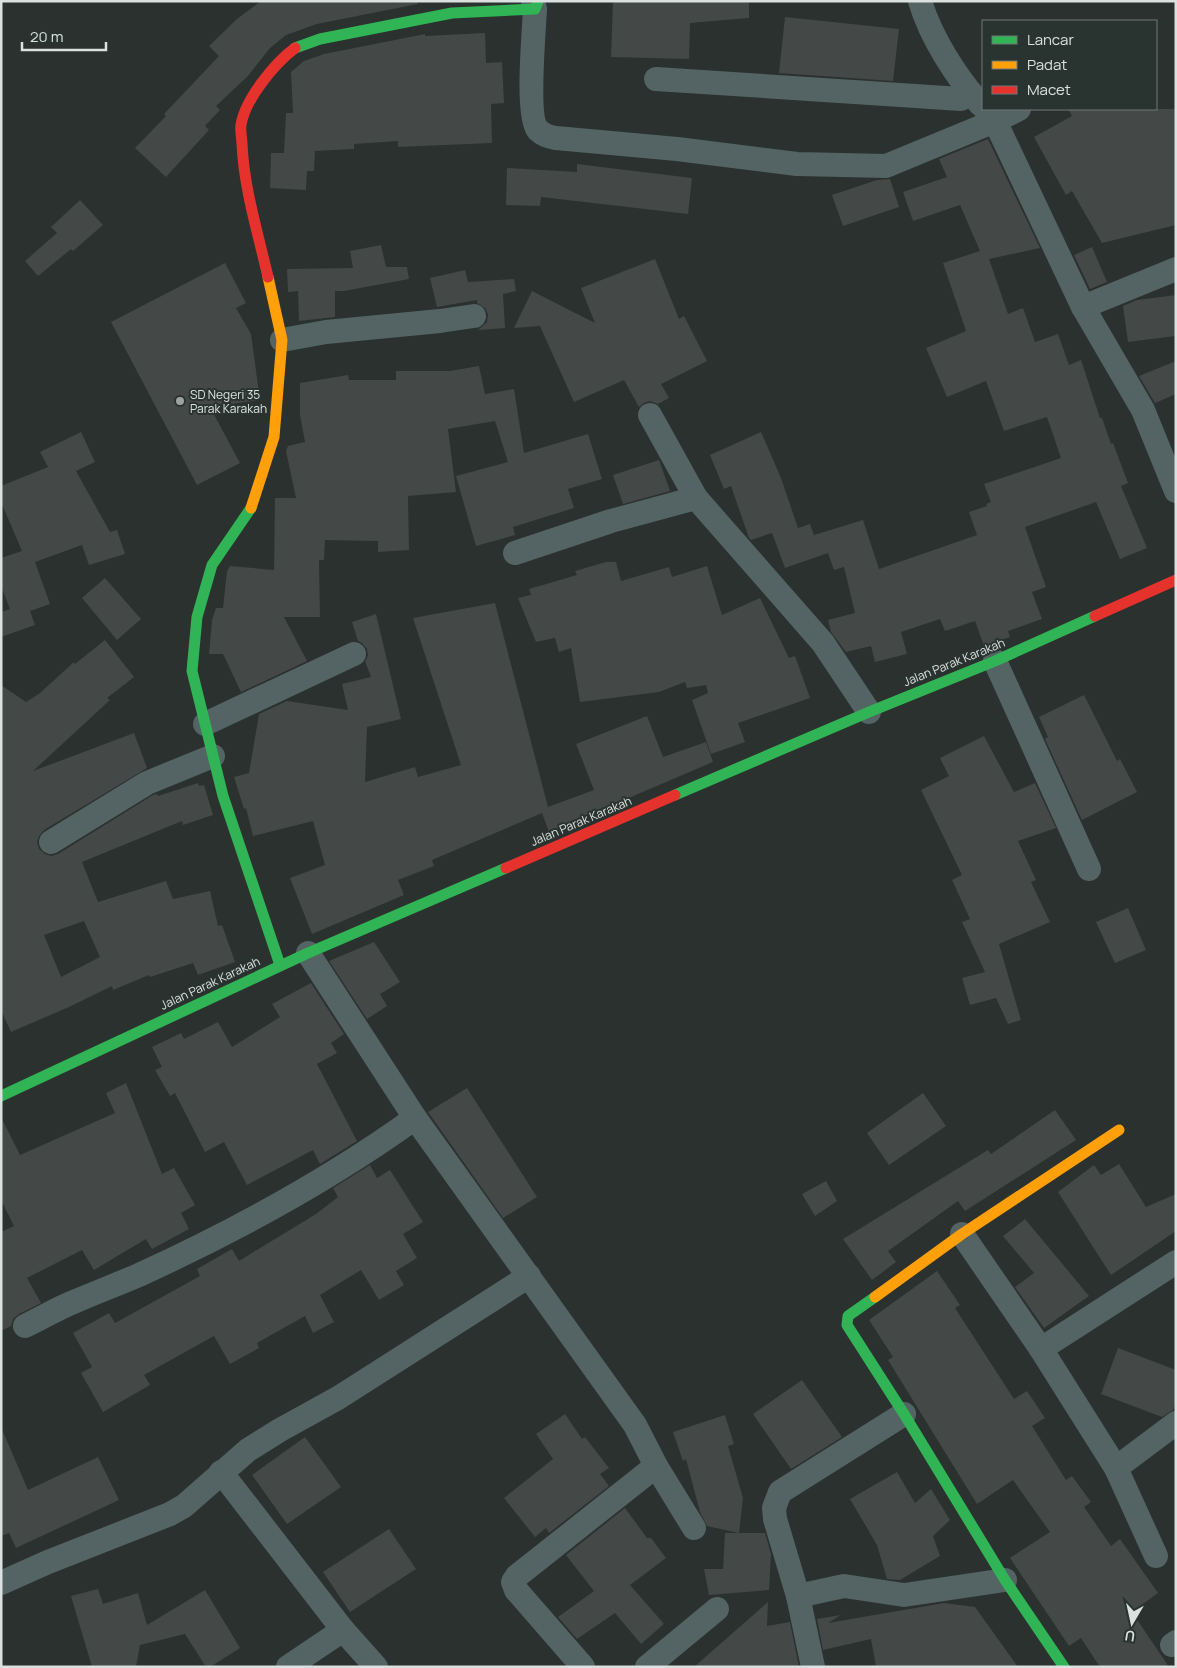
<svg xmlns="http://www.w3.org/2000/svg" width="1177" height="1668" font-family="Manrope,sans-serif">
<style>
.building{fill:#444846;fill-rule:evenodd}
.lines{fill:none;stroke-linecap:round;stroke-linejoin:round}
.street{stroke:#546364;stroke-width:24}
.fast{stroke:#30b455;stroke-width:11}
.slow{stroke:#ff9f0a;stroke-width:11}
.jam{stroke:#e5322d;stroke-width:11}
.poi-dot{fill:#9da3a1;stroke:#293330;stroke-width:2}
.labels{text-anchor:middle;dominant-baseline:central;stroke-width:4;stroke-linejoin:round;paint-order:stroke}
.poi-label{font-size:12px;fill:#dbe1df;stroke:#293330;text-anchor:start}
.street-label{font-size:12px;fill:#dbe1df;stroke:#293330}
</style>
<rect width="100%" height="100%" fill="#2b312f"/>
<g class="building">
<path d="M261 1H417L418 4 317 24 286 35 270 48 248 76 216 106 220 110 205 126 209 130 166 177 135 148 166 116 164 114 219 56 209 46 237 19Z"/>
<path d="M613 1H749V18L690 23 689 59 611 57Z"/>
<path d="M785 17 899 29 893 81 779 73Z"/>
<path d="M485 33 486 63 502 62 504 103 491 104 492 143 398 147V141L354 144V149L315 151 314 171H307L306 190 270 188 271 153H284L286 113H293L291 72 304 61 324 54 425 34V36Z"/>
<path d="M1068 109H1176V225L1102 243 1072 191 1066 195 1034 137 1072 116Z"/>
<path d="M988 139 1040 248 989 259 1008 314 1023 308 1035 342 1058 334 1069 365 1081 360 1100 418H1102L1111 444 1113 443 1128 483 1121 486 1147 548 1120 559 1096 502 1025 527 1046 587 1032 592 1042 619 1008 631 1010 637 984 646 975 621 945 631 940 619 901 632 907 654 875 662 871 646 846 652 831 632 828 620 855 613 844 567 834 570 828 553 785 568 772 533 751 540 749 538 731 486 724 489 710 455 761 432 781 478 798 528 810 524 814 535 863 520 879 569 977 535 969 512 987 506 986 504 991 502 984 484 1061 458 1047 417 1004 431 986 381 947 397 926 348 966 331 943 263 980 251 960 205 913 221 903 192 947 177 939 159Z"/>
<path d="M577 164 692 178 688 214 541 197 540 206 506 205 507 168 577 172Z"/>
<path d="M890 179 899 207 843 226 832 195 877 180Z"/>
<path d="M80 200 103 225 73 251 71 249 38 276 25 261 57 233 51 227Z"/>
<path d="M381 245 386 267H407L409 279 344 291H335V317L299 321 298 291 288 292 287 269 353 268 350 251Z"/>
<path d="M1092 247 1107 282 1090 289 1074 255Z"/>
<path d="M655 259 679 319 684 316 707 361 661 384 669 398 658 404 650 401 644 403 639 407 624 380 574 402 540 326 514 328 532 291 595 323 581 288Z"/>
<path d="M225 263 246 303 236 308 251 334 260 400 210 407 240 463 197 485 111 322Z"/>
<path d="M465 270 468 282 514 279 516 291 503 294 505 328 478 330 487 322 488 314 485 308 477 303V300L437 307 430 278Z"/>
<path d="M1176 295V336L1128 342 1123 306 1137 300Z"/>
<path d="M1176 361V394L1155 403 1139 376Z"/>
<path d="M479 366 485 394 514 389 524 453 588 434 602 479 568 489 574 508 513 527 515 535 476 546 456 476 508 462 495 421 448 429 456 492 408 496 409 550 378 552V541L325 540 324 560H319L320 617H284L307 661 241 692 223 654H209L212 620 216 608H223L227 571 230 566 274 570 275 498H296L286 451 288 446 305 442 300 415V383L348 375 349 380H396V371H450Z"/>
<path d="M81 432 95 462 76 471 110 532 117 530 125 554 89 565 82 545 35 562 50 604 30 611 35 625 1 637V612L10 609 1 586V558L22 551 1 502V486L48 467 40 452Z"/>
<path d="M659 460 670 491 623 504 613 475Z"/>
<path d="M606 562H616L621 581 669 567 672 577 707 566 722 615 760 598 789 658 795 656 810 698 738 723 745 742 711 754 692 700 708 693 706 685 687 688 685 682 659 692 580 702 571 648 559 652 555 638 536 642 518 598 531 595 529 589 577 575 575 571Z"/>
<path d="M105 578 141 619 117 640 82 598Z"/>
<path d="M495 603 548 807 594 790 576 744 647 716 663 757 706 742 713 762 549 832 542 813 432 860 434 866 398 880 404 895 312 934 290 878 325 865 313 821 253 836 246 808 244 809 234 777 249 773 259 714 287 701 348 710 342 684 371 677 365 661 368 656 367 649 362 643 358 641 352 622 376 614 401 719 367 727 365 782 415 767 418 777 461 765 413 618Z"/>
<path d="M105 640 134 677 107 698 110 700 33 771 134 733 147 768 44 830 39 836 37 842 39 849 45 854 51 856 58 854 153 795 157 794 158 796 198 783 199 786 204 785 213 815 183 825 182 821 82 862 98 902 166 881 173 899 210 891 218 926 222 925 235 962 198 975 193 963 150 977 149 975 113 990 112 986 69 1007 11 1032 1 1010V685L26 702 40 693 74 662 75 664ZM84 921 100 957 61 977 44 935Z"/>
<path d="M1084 695 1117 761 1120 759 1137 792 1082 820 1045 739 1048 737 1039 717Z"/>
<path d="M984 736 1014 792 1035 783 1056 828 1018 841 1036 880 1031 882 1050 922 999 944 1021 1020 1008 1024 996 998 970 1005 962 978 985 972 962 922 970 919 952 880 962 875 921 790 949 776 940 758Z"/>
<path d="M1128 908 1146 950 1115 963 1096 922Z"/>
<path d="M374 942 400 982 380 994 387 1006 367 1019 329 961Z"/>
<path d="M311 983 344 1034 331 1043 337 1053 317 1064 357 1141 320 1164 313 1150 247 1185 224 1142 205 1152 175 1093 170 1096 155 1070 162 1067 152 1047 181 1033 184 1039 218 1022 232 1047 280 1017 272 1004Z"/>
<path d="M126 1083 162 1174 174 1168 195 1205 181 1213 189 1229 152 1249 146 1239 94 1270 82 1250 27 1278 41 1303 19 1314 13 1319 11 1326 1 1331V1232L14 1226 1 1200V1117L20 1155 115 1113 106 1093Z"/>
<path d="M467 1088 537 1197 503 1218 428 1112Z"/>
<path d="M923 1093 946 1126 889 1165 867 1133Z"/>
<path d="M1055 1110 1076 1140 965 1211 958 1201 888 1251 896 1262 872 1280 843 1239 988 1150 991 1154Z"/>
<path d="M1119 1164 1146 1207 1176 1194V1231L1111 1275 1058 1192 1094 1165 1101 1175Z"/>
<path d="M370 1165 377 1178 390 1170 423 1222 403 1234 417 1258 396 1271 404 1285 379 1300 361 1270 320 1295 334 1322 313 1333 305 1316 257 1343 259 1348 230 1364 214 1336 144 1375 150 1385 103 1412 81 1373 92 1367 73 1333 109 1313 115 1323 200 1276 197 1269 232 1249 239 1261 316 1214 338 1197 333 1188Z"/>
<path d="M826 1181 837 1201 815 1216 802 1194Z"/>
<path d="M1025 1219 1089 1296 1044 1328 1015 1287 1034 1273 1003 1236Z"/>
<path d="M937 1271 960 1305 955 1308 1014 1399 1027 1391 1045 1418 1032 1426 1066 1480 1072 1476 1091 1502 1084 1507 1111 1546 1120 1539 1158 1593 1132 1612 1169 1667H1100L1081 1638 1069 1646 1010 1558 1050 1532 1013 1480 977 1504 888 1360 893 1357 869 1320Z"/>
<path d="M1118 1348 1176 1370V1403L1173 1410 1162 1417 1101 1394Z"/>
<path d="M802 1380 842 1437 791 1469 753 1414Z"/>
<path d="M565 1414 582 1439 585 1437 609 1468 600 1474 609 1486 549 1533 546 1528 535 1537 504 1498 553 1459 536 1434Z"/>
<path d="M725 1415 734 1444 728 1446 743 1498 739 1533 707 1526 700 1512 686 1459 683 1461 673 1432Z"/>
<path d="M1 1427 28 1490 98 1457 119 1500 16 1548 9 1533 1 1536Z"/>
<path d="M305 1437 341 1487 287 1524 252 1475Z"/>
<path d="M897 1472 915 1503 931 1489 950 1520 933 1536 940 1556 900 1580 887 1579 877 1545 850 1499Z"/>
<path d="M625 1508 647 1538H651L666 1558 630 1585 664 1624 641 1644 615 1613 577 1639 558 1617 594 1591 566 1555Z"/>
<path d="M389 1529 416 1569 350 1612 323 1572Z"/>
<path d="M725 1533H765L771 1554 769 1590 709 1595 704 1569H723Z"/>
<path d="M98 1589 103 1604 138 1593 147 1625 205 1590 240 1648 210 1667H206L185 1634 140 1645 136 1667H92L71 1596Z"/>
<path d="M768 1602 767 1626 790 1622 799 1667H694Z"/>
<path d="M944 1603 975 1607 1018 1667H876L871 1639 823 1650 817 1619 841 1615 828 1623Z"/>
</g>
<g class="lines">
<g class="street">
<path d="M533 1 535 9C534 31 526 117 538 130 543 135 549 137 556 138L677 149 797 164 886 166 995 121 1019 109"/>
<path d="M920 1C931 38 956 76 980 104"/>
<path d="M656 79 961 99 971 93"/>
<path d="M985 109 995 121 1083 307 1143 410 1176 491"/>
<path d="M1083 307 1176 269"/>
<path d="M282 340 326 332 440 321 474 316"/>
<path d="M650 415 696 498"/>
<path d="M515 553 611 521 696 498 823 643 869 712"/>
<path d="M995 661 1089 869"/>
<path d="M205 724 354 654"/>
<path d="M51 842 147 783 213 756"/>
<path d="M415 1118 635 1425 656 1466 694 1528"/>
<path d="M962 1234 1041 1349 1116 1468 1156 1556"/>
<path d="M25 1326C42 1318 58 1308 76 1301 97 1292 118 1284 139 1275 235 1231 329 1180 415 1118L308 953"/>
<path d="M1041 1349 1176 1262"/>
<path d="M904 1414 780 1492 774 1508 775 1519 798 1596 844 1586 904 1595 1005 1580"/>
<path d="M1116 1468 1176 1423"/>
<path d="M221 1472 343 1630 376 1667"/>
<path d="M1 1583 48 1562 170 1514 184 1506 248 1450 280 1430 338 1398 529 1276"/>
<path d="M798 1596 813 1667"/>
<path d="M1172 1645 1176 1642"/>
<path d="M288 1667 343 1630"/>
<path d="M583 1667 516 1590 513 1582 517 1576 656 1466"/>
<path d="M647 1667 717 1609"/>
</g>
<g class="fast">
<path d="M295 48 320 39 452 13 535 9 538 1"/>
<path d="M251 508 212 565 197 617 192 671 223 796 280 965"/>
<path d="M675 795 869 712 995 661 1095 616"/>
<path d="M1 1096 308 953 506 868"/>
<path d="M875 1297 848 1316 847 1325 904 1414 1005 1580 1064 1667"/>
</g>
<g class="slow">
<path d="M251 508 274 437 282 340 268 277"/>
<path d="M875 1297 962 1234 1119 1130"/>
</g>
<g class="jam">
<path d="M268 277C258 233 244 189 242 144 242 138 240 131 241 125 245 99 275 63 295 48"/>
<path d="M1095 616 1176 580"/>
<path d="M506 868 675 795"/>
</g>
</g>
<circle class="poi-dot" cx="180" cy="401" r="5"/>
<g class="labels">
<g class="poi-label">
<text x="190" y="394">SD Negeri 35<tspan x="190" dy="14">Parak Karakah</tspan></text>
</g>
<g class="street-label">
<text transform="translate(954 662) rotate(-22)">Jalan Parak Karakah</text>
<text transform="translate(581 821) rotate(-23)">Jalan Parak Karakah</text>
<text transform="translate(210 983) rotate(-25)">Jalan Parak Karakah</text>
</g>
</g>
<rect width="1177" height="1668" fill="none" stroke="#dbe1df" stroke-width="5"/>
<rect x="982" y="20" width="175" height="90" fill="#293330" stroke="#707976"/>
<rect x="992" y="36" width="25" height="8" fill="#30b455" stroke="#707976"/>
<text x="1027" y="45" font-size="15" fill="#dbe1df">Lancar</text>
<rect x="992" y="61" width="25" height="8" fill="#ff9f0a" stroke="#707976"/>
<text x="1027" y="70" font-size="15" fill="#dbe1df">Padat</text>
<rect x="992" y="86" width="25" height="8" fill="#e5322d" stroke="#707976"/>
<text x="1027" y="95" font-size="15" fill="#dbe1df">Macet</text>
<g transform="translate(1132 1623) rotate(189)" stroke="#293330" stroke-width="4" paint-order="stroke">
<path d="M0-4L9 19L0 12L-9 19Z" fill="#dbe1df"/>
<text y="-8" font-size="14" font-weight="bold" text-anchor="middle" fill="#dbe1df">U</text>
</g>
<path d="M22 42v8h84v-8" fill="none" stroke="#dbe1df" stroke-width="2.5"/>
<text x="30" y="42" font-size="15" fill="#dbe1df" stroke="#293330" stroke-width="4" paint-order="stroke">20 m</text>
</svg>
